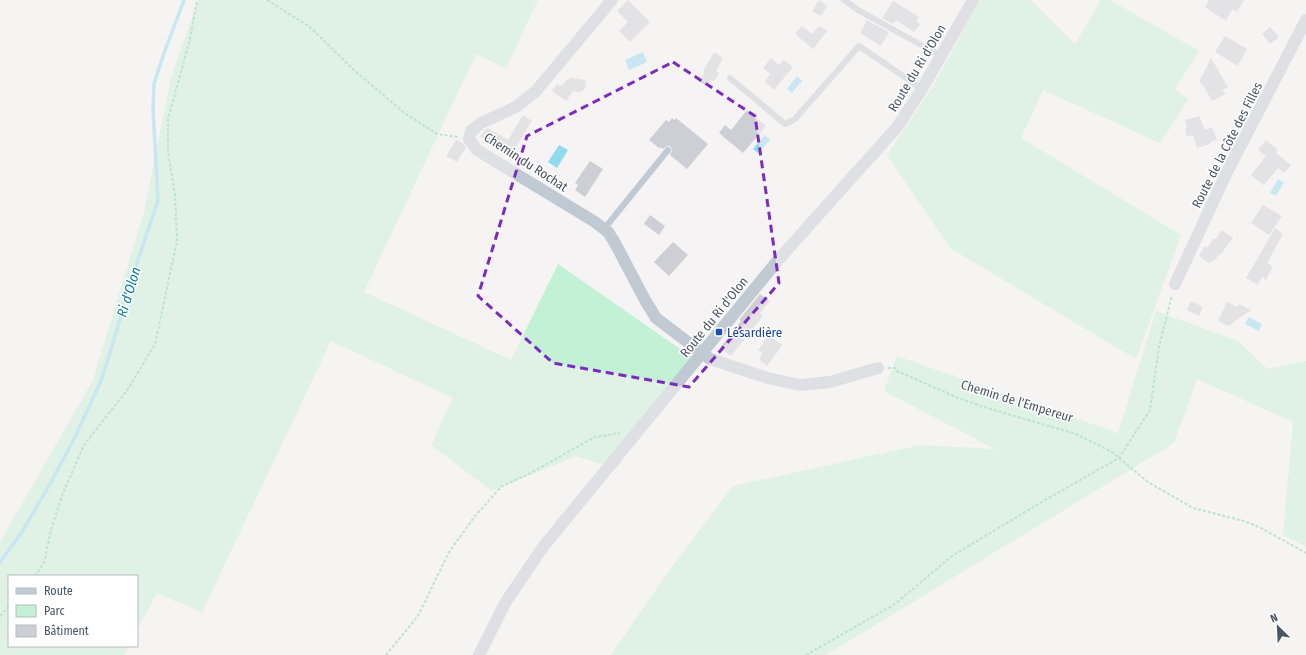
<svg xmlns="http://www.w3.org/2000/svg" width="1306" height="655" font-family="'Fira Sans Condensed',sans-serif">
<style>
.green{fill:#c3f1d5}
.water{fill:#90daee}
.lines{fill:none;stroke-linecap:round;stroke-linejoin:round}
.stream{stroke:#90daee;stroke-width:3.5}
.building{fill:#cdcfd5}
.path{stroke:#7ad0a6;stroke-width:2;stroke-dasharray:3 2;stroke-linecap:butt}
.service{stroke:#c1cad2;stroke-width:6}
.minor{stroke:#c1cad2;stroke-width:12}
.marked{fill:none;stroke:#7b2cbf;stroke-width:3;stroke-dasharray:8 5;stroke-linejoin:round}
.transit-dot{fill:#1a4fb4;stroke:#fff;stroke-width:1.5}
.labels{text-anchor:middle;dominant-baseline:central;stroke-width:3;stroke-linejoin:round;paint-order:stroke}
.street-label{font-size:13px;fill:#4a5661;stroke:#fff}
.transit-label{font-size:13px;fill:#164399;stroke:#fff;text-anchor:start}
.water-label{font-size:14px;font-style:italic;fill:#0c7c9b;stroke:#fff}
</style>
<rect width="100%" height="100%" fill="#f5f3f3"/>
<g class="green">
<path d="M198 0H538L506 68 476 54 364 292 511 360 558 264 693 358 605 465 576 456 492 491 431 445 453 398 331 341 202 612 157 593 137 630V576H9V646H129L124 655H0V542L93 380 144 212 171 78Z"/>
<path d="M980 0H1031L1075 44 1101 0H1110L1199 51 1175 89 1188 99 1160 143 1043 90 1021 138 1181 235 1136 359 950 248 887 155 933 86Z"/>
<path d="M1156 311 1238 341 1267 369 1306 361V547L1283 535 1293 422 1197 379 1174 443 826 655H611L661 582 733 486 920 445 995 449 884 391 897 356 1118 433Z"/>
</g>
<g class="water">
<path d="M643 52 647 62 629 70 625 60Z"/>
<path d="M797 76 802 81 792 93 787 89Z"/>
<path d="M765 135 770 140 758 153 753 149Z"/>
<path d="M559 145 568 150 557 168 548 162Z"/>
<path d="M1278 179 1284 182 1276 196 1270 193Z"/>
<path d="M1249 317 1262 324 1259 331 1245 324Z"/>
</g>
<g class="lines">
<path class="stream" d="M0 562 22 532 51 482 74 439 101 381 116 333 130 284 158 200 153 109 154 84 163 56 184 0"/>
</g>
<g class="building">
<path d="M628 0 650 22 630 42 619 31 628 22 617 11Z"/>
<path d="M819 0 827 6 821 16 812 11Z"/>
<path d="M1209 0H1221L1227 4 1222 0H1244L1237 12 1232 9 1226 21 1205 7Z"/>
<path d="M893 1 919 17 916 21 920 24 914 32 896 20 893 24 882 18Z"/>
<path d="M867 20 889 32 881 46 860 33Z"/>
<path d="M802 26 812 34 819 26 827 31 813 49 795 34Z"/>
<path d="M1270 27 1279 37 1270 44 1262 34Z"/>
<path d="M1225 36 1247 49 1238 66 1215 52Z"/>
<path d="M714 52 723 58 716 71 719 73 714 81 711 80 707 86 699 81 705 72 703 71Z"/>
<path d="M771 58 779 65 784 60 793 67 774 90 765 82 770 74 763 68Z"/>
<path d="M1211 58 1228 87 1223 90 1225 94 1212 101 1203 85 1199 82Z"/>
<path d="M571 78 586 80 585 89 580 92 573 91 566 101 552 91 557 84 562 86 567 80Z"/>
<path d="M747 110 766 126 743 153 719 133 725 125 731 130Z"/>
<path d="M523 115 532 121 511 155 480 136 485 130 488 128 508 140Z"/>
<path d="M1199 116 1205 130 1212 127 1217 140 1210 142V144L1197 148 1193 135 1187 137 1185 130 1187 126 1185 120Z"/>
<path d="M672 118 674 120 676 118 708 144 687 169 670 155 672 150 670 146H667L663 149 660 147 659 148 649 140 666 120 669 122Z"/>
<path d="M456 140 464 144 466 147 457 162 446 156Z"/>
<path d="M1266 140 1278 150 1276 153 1291 165 1284 173 1278 168 1264 185 1251 175 1266 156 1258 150Z"/>
<path d="M590 161 603 169 585 197 575 190 578 185 575 183Z"/>
<path d="M1263 205 1282 216 1269 235 1251 223Z"/>
<path d="M650 215 665 226 659 235 644 224Z"/>
<path d="M1275 228 1283 234 1267 263 1273 266 1266 280 1262 277 1258 285 1246 278Z"/>
<path d="M1221 230 1233 238 1221 254 1218 255 1216 259 1209 263 1199 256 1205 246 1207 248 1214 238 1216 239Z"/>
<path d="M673 242 688 255 669 276 654 262Z"/>
<path d="M760 294 770 301 760 313 763 316 731 356 720 348 741 321 739 320Z"/>
<path d="M1191 301 1203 307 1199 316 1187 310Z"/>
<path d="M1227 302 1238 307 1239 304 1251 310 1228 326 1218 321Z"/>
<path d="M769 335 782 345 767 366 759 359 762 353 758 350Z"/>
</g>
<g class="lines">
<g class="path">
<path d="M267 0 310 27 354 70 403 112 437 134 458 137"/>
<path d="M888 368H895L897 371 958 398 984 407 1076 434 1112 452 1148 482 1193 508 1244 521 1261 528 1306 553"/>
<path d="M35 576 44 563 51 530 63 493 84 445 128 389 155 344 177 241 175 196 168 151V119L190 39 197 0"/>
<path d="M0 616 9 606"/>
<path d="M386 655 418 616 449 552 475 516 502 486 529 474 595 437 620 433"/>
<path d="M806 655 895 604 952 556 1040 503 1119 458 1150 410 1159 347 1172 295"/>
</g>
<g class="service">
<path d="M844 0 858 10 941 56"/>
<path d="M730 78 785 124 795 119 859 46 922 89"/>
<path d="M604 229 668 150"/>
</g>
<g class="minor">
<path d="M612 0 536 91 516 107 481 123 471 131 469 139 477 150 595 222 608 232 615 243 645 300 656 318 710 359 768 378 800 385 830 382 878 368"/>
<path d="M1175 284 1227 172 1306 20"/>
<path d="M479 655 505 603 543 547 779 259 898 126 922 89 973 0"/>
</g>
</g>
<path d="M0 0H1306V655H0ZM673 62 755 116 779 283 689 387 553 363 478 296 527 136Z" fill="#f5f3f3" fill-opacity=".55" fill-rule="evenodd"/>
<path class="marked" d="M673 62 755 116 779 283 689 387 553 363 478 296 527 136Z"/>
<rect class="transit-dot" x="715" y="328" width="8" height="8" rx="2"/>
<g class="labels">
<g class="street-label">
<text transform="translate(917 68) rotate(-59)">Route du Ri d'Olon</text>
<text transform="translate(1227 145) rotate(-63)">Route de la Côte des Filles</text>
<text transform="translate(526 162) rotate(33)">Chemin du Rochat</text>
<text transform="translate(714 317) rotate(-51)">Route du Ri d'Olon</text>
<text transform="translate(1017 401) rotate(17)">Chemin de l'Empereur</text>
</g>
<g class="transit-label">
<text x="727" y="332">Lésardière</text>
</g>
<g class="water-label">
<text transform="translate(129 292) rotate(-73)">Ri d'Olon</text>
</g>
</g>
<rect x="8" y="575" width="130" height="72" fill="#ffffff" stroke="#b7bbc0"/>
<rect x="16" y="588" width="20" height="6" fill="#c1cad2" stroke="#b7bbc0"/>
<text x="44" y="595" font-size="12" fill="#4a5661">Route</text>
<rect x="16" y="605" width="20" height="12" fill="#c3f1d5" stroke="#b7bbc0"/>
<text x="44" y="615" font-size="12" fill="#4a5661">Parc</text>
<rect x="16" y="625" width="20" height="12" fill="#cdcfd5" stroke="#b7bbc0"/>
<text x="44" y="635" font-size="12" fill="#4a5661">Bâtiment</text>
<g transform="translate(1278 627) rotate(336)" stroke="#ffffff" stroke-width="3" paint-order="stroke">
<path d="M0-3L7 15L0 10L-7 15Z" fill="#4a5661"/>
<text y="-6" font-size="11" font-weight="bold" text-anchor="middle" fill="#4a5661">N</text>
</g>
</svg>
